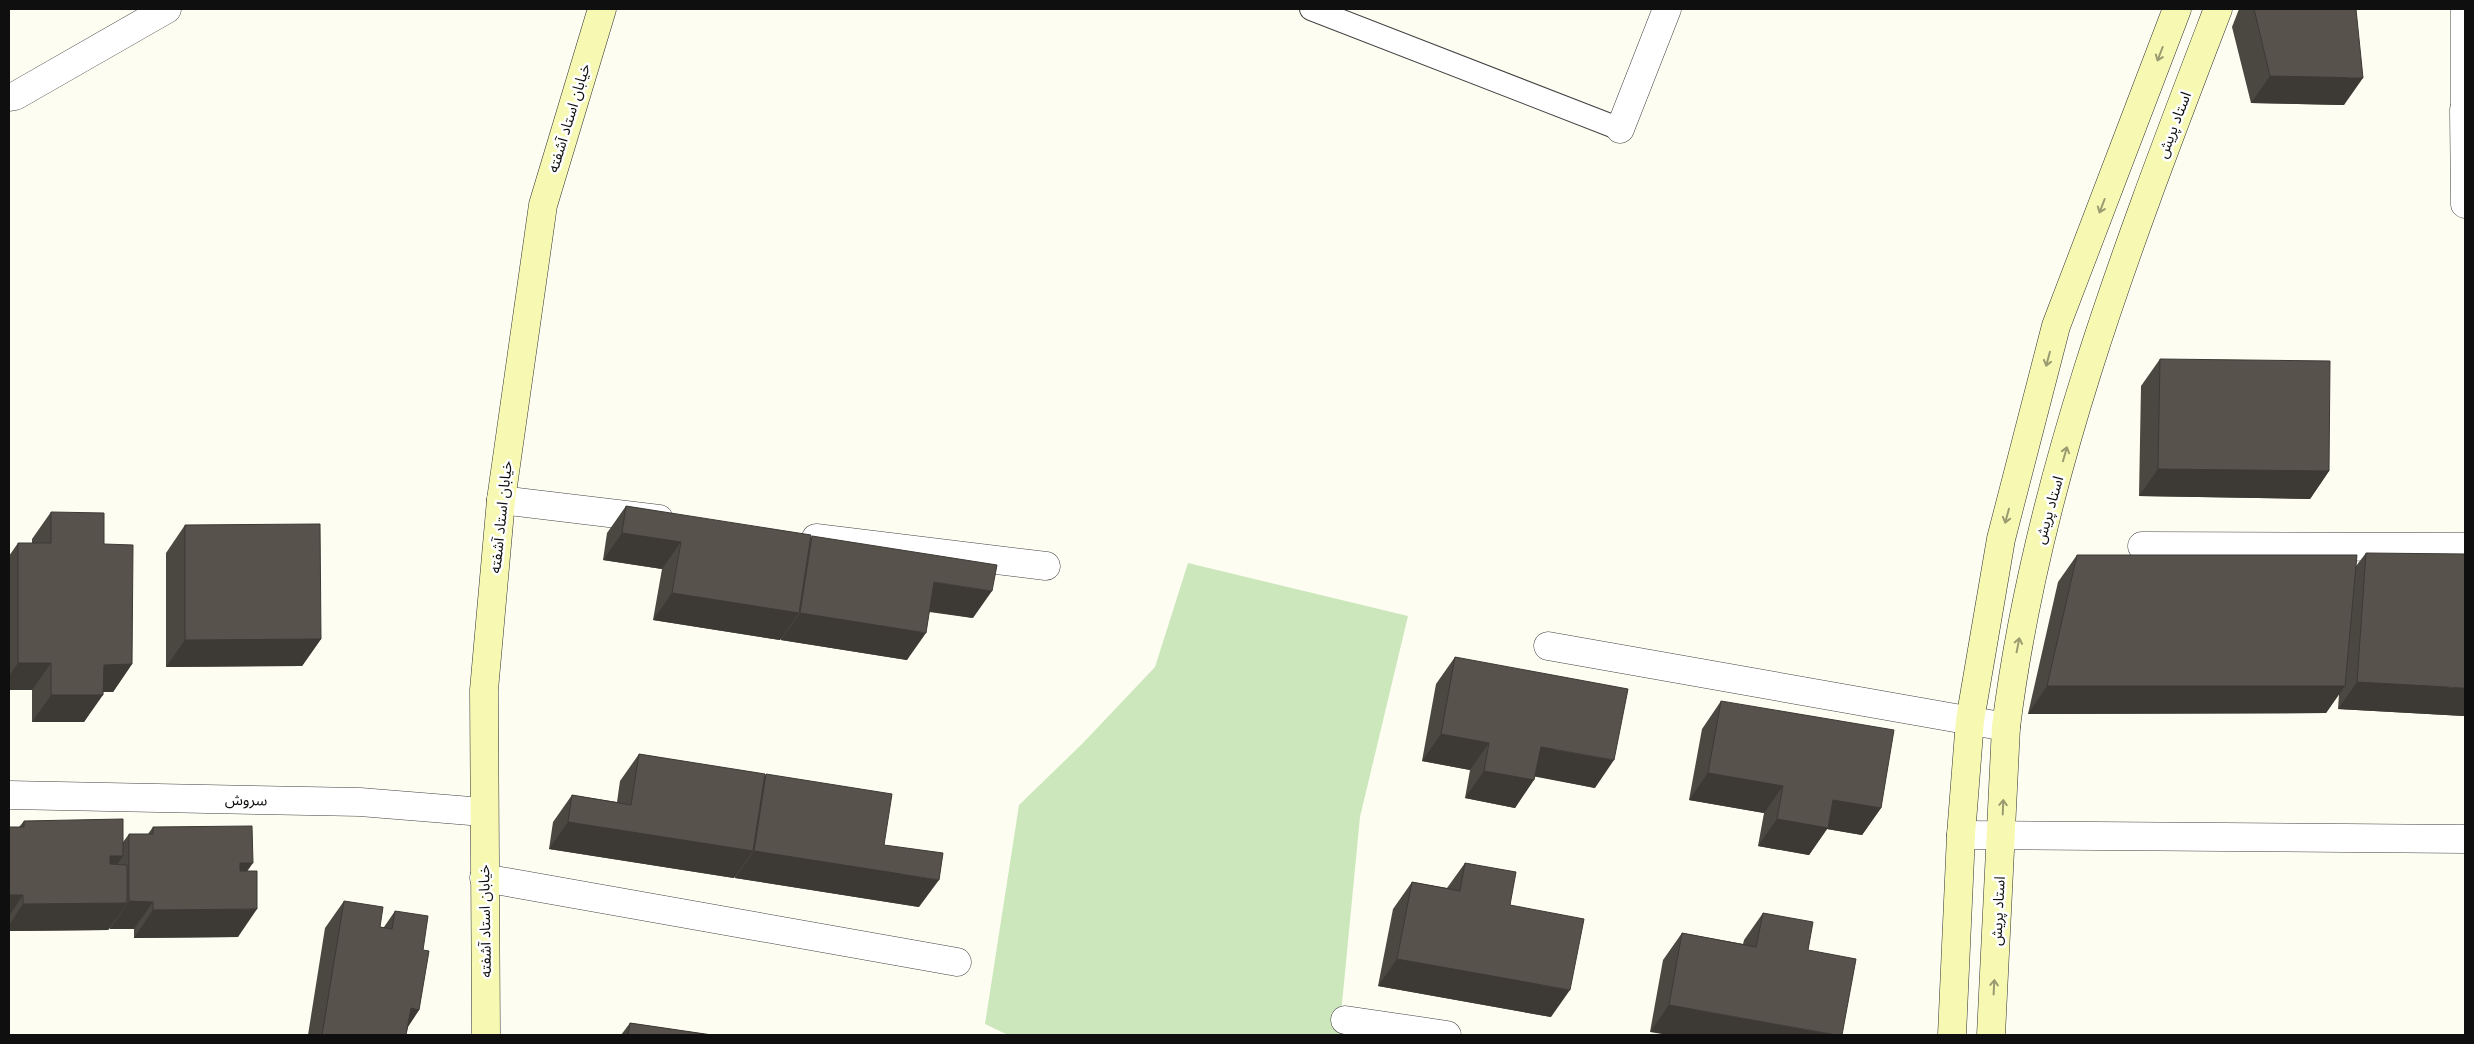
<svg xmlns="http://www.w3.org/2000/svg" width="2474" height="1044" font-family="'Roboto Serif','Noto Sans Arabic',serif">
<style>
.green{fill:#cde7bd}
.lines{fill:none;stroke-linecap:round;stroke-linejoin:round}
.lane-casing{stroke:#424242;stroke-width:24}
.street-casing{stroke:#424242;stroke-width:29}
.secondary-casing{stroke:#313131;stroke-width:29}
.lane{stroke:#fff;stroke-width:22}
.street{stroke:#fff;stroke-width:28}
.secondary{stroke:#f7f9b2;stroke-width:28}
.wall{fill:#4b4741}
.shaded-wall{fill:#3d3935}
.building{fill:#57524c;stroke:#3d3935}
.oneway{stroke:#9a9b71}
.labels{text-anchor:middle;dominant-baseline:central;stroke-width:5;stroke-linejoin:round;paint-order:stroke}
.street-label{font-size:15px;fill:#0f0f0f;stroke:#fff}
</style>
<rect width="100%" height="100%" fill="#fefdf2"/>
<path class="green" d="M1188 563 1408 616 1360 817 1339 1035H1008L985 1024 1019 805 1082 744 1155 667Z"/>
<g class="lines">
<defs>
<path id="lane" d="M1311 9 1620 129"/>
<g id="street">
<path d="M2465 9V110"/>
<path d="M9 97 15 96 167 9"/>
<path d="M2464 110 2465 204"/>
<path d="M1620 129 1667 9"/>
<path d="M501 500 659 519"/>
<path d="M816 538 1046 566"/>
<path d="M2142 546 2465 547"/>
<path d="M1548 646 2006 727"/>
<path d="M9 795 360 802 483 812"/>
<path d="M1961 835 2465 839"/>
<path d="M484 878 957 962"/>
<path d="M1345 1020 1447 1035"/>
</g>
<g id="secondary">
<path d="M486 1035 484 690 501 500 543 205 602 9"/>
<path d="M1952 1035 1961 835 1970 720 2001 539 2056 326 2177 9"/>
<path d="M1991 1035 2006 727C2037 478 2129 242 2218 9"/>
</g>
</defs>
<use href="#lane" class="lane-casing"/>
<use href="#street" class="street-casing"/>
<use href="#secondary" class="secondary-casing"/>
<use href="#lane" class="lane"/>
<use href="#street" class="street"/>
<use href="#secondary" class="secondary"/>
</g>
<g class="wall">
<path d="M2239 9H2356L2344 105 2251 103 2232 27Z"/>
<path d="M2160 359 2329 471 2310 499 2139 496 2141 386Z"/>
<path d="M626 506 811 538 812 536 973 618 929 612 907 660 781 640V638L780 640 653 620 662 569 603 560 607 533Z"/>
<path d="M51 512 104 544 132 664 113 692H103L84 722H32V690H9V556L18 543H32V539Z"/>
<path d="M185 525 321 639 302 666 166 667V553Z"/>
<path d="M2366 553 2464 716 2338 709 2339 694 2326 713 2028 714 2058 582 2077 555 2356 566Z"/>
<path d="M1455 657 1595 788 1535 776 1515 808 1465 798 1470 770 1422 761 1436 684Z"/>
<path d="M1721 701 1881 808 1862 835 1827 829 1809 855 1758 846 1764 813 1689 800 1702 729Z"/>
<path d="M639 754 765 776 766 774 884 845 919 907 735 878V876L734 878 549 849 553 822 572 795 617 802 620 781Z"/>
<path d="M24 821 123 842 129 834H148L153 827 247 871 238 937 134 938V929H110V928L108 930 9 931V827H19Z"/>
<path d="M1465 863 1510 905 1551 1017 1378 986 1393 909 1412 882 1447 888Z"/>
<path d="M344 901 380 927H384L395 911 423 950 419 1010 408 1027 406 1035H308L325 928Z"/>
<path d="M1763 913 1808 950 1650 1032 1663 960 1682 933 1743 944 1744 940Z"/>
<path d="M630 1023 712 1035H621Z"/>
</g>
<g class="shaded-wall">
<path d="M2270 76 2363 78 2344 105 2251 103Z"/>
<path d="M2158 469 2329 471 2310 499 2139 496Z"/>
<path d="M622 533 681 542 662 569 603 560Z"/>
<path d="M934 582 992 591 973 618 915 609Z"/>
<path d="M672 593 799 613 780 640 653 620Z"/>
<path d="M800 613 926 633 907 660 781 640Z"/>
<path d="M321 639 302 666 166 667 185 640Z"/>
<path d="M18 663H51L32 690H9V676Z"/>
<path d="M132 664 113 692H85L104 665Z"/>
<path d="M2357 682 2465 688V714L2464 716 2338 709Z"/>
<path d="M2047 686H2345L2326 713 2028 714Z"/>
<path d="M51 695H103L84 722H32Z"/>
<path d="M1441 734 1489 743 1470 770 1422 761Z"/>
<path d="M1541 747 1614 760 1595 788 1522 774Z"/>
<path d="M1484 771 1534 780 1515 808 1465 798Z"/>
<path d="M1708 773 1783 786 1764 813 1689 800Z"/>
<path d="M1833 800 1881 808 1862 835 1827 829 1809 855 1758 846 1777 819Z"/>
<path d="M568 822 753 851 734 878 549 849Z"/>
<path d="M754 851 939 880 919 907 735 878Z"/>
<path d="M110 856H123L104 883Z"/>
<path d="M240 863H253L234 890Z"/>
<path d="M9 895H23L9 916Z"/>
<path d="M129 901 153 902 134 929H110Z"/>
<path d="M127 903 108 930 9 931V925L23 904Z"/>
<path d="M257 909 238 937 134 938 153 910Z"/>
<path d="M1397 959 1570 990 1551 1017 1378 986Z"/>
<path d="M1669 1005 1837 1035H1668L1650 1032Z"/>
<path d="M411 1008 419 1010 402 1035Z"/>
</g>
<g class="building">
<path d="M2254 9H2356L2363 78 2270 76Z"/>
<path d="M2160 359 2330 361 2329 471 2158 469Z"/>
<path d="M626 506 811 535 799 613 672 593 681 542 622 533Z"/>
<path d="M51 512 104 513V544L133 545 132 664 104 665 103 695H51V663H18V543H51Z"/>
<path d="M320 524 321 639 185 640V525Z"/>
<path d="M812 536 997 565 992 591 934 582 926 633 800 613Z"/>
<path d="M2366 553 2465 554V688L2357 682Z"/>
<path d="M2077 555H2357L2345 686H2047Z"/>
<path d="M1455 657 1628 689 1614 760 1541 747 1534 780 1484 771 1489 743 1441 734Z"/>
<path d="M1721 701 1894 730 1881 808 1833 800 1828 828 1777 819 1783 786 1708 773Z"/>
<path d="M639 754 765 774 753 851 568 822 572 795 631 805Z"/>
<path d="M766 774 892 794 884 845 943 853 939 880 754 851Z"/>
<path d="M123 819V856H110V864L127 865V903L23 904V895H9V827H24V821Z"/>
<path d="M252 826 253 863H240V871H257V909L153 910V902L129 901V834H153V827Z"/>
<path d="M1465 863 1516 872 1510 905 1584 919 1570 990 1397 959 1412 882 1460 891Z"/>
<path d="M344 901 383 907 380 927 392 929 395 911 428 916 423 950 429 951 419 1010 411 1008 406 1035H322Z"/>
<path d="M1763 913 1813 922 1808 950 1856 959 1842 1035H1837L1669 1005 1682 933 1756 947Z"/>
<path d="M630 1023 712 1035H628Z"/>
</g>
<defs><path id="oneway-shaft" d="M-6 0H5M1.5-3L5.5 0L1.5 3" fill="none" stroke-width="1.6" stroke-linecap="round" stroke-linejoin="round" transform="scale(1.25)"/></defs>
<g class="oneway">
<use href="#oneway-shaft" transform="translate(2160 54) rotate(111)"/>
<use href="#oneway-shaft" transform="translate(2102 206) rotate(111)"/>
<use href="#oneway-shaft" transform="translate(2048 359) rotate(105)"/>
<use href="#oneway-shaft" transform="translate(2065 454) rotate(-74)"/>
<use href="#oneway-shaft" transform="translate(2007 516) rotate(105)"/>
<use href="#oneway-shaft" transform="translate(2018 645) rotate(-79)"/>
<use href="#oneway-shaft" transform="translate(2003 807) rotate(-88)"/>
<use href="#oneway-shaft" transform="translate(1994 987) rotate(-87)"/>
</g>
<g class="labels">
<g class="street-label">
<text transform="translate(569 118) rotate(-73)">خیابان استاد آشفته</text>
<text transform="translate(2174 125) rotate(-69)">استاد پریش</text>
<text transform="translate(2049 510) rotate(-74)">استاد پریش</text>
<text transform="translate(501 517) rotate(-84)">خیابان استاد آشفته</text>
<text transform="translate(246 800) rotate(1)">سروش</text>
<text transform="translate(1998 911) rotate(-87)">استاد پریش</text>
<text transform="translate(485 921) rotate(-91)">خیابان استاد آشفته</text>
</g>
</g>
<rect width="2474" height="1044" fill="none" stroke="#0f0f0f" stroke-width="20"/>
</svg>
